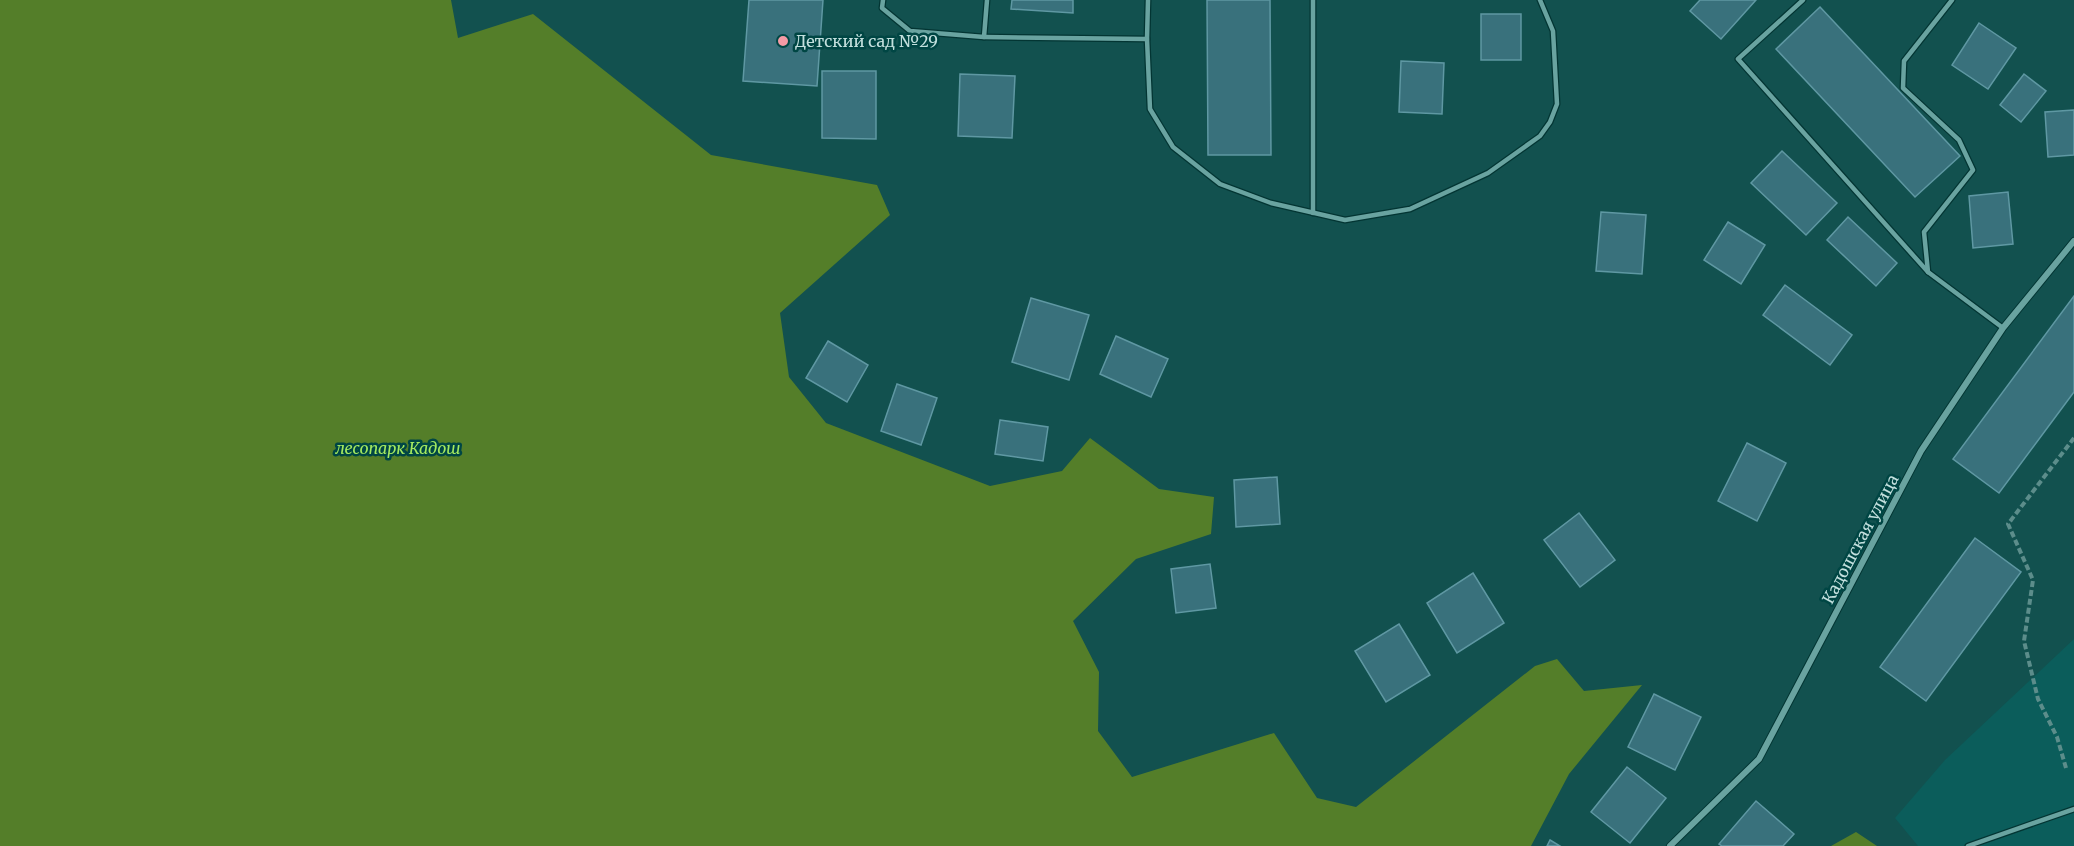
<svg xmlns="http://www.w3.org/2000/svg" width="2074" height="846" font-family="Merriweather,serif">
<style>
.built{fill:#0b5d5b}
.forest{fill:#547e29}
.building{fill:#39717c;stroke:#5f98a3;stroke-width:1.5}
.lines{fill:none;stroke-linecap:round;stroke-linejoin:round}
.service-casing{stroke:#033533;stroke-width:7}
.minor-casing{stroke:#033533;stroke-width:8}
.path{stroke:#5c8d8b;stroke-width:4;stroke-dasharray:6 3;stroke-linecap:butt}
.service{stroke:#69a3a0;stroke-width:4.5}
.minor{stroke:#69a3a0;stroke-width:6}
.poi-dot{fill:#f49aa5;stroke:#004644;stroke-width:2}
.labels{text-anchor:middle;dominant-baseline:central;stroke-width:5;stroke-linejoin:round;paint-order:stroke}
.poi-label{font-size:16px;fill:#c3e0de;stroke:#004644;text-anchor:start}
.park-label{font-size:16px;font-style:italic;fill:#a4ea60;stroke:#004644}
.street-label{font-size:16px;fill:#c3e0de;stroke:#004644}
</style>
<rect width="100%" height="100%" fill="#12514f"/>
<path class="built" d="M2074 639V846H1918L1895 818 1945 760Z"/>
<g class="forest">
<path d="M0 0H451L458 38 533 14 711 155 877 185 890 215 780 313 789 377 826 423 990 486 1062 471 1090 438 1159 489 1214 497 1211 534 1136 559 1073 621 1099 672 1098 731 1132 777 1274 733 1317 798 1356 807 1535 666 1557 659 1584 691 1642 685 1569 774 1531 846H0Z"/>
<path d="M1856 832 1877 846H1831Z"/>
</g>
<g class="building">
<path d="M749 0H823L817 86 743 81Z"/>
<path d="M1012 0H1073V13L1011 9Z"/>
<path d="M1207 0H1270L1271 155H1208Z"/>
<path d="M1700 0H1756L1721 39 1690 11Z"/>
<path d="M1820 7 1960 156 1915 197 1776 49Z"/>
<rect x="1481" y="14" width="40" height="46"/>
<path d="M1979 23 2016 48 1988 89 1952 65Z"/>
<path d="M1401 61 1444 63 1442 114 1399 112Z"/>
<path d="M822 71H876V139L822 138Z"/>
<path d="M960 74 1015 76 1012 138 958 136Z"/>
<path d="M2024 74 2046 91 2021 122 2000 105Z"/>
<path d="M2074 110V155L2048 157 2045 112Z"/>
<path d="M1782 151 1837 203 1806 235 1751 183Z"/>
<path d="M2008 192 2013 244 1973 248 1969 196Z"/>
<path d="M1601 212 1646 215 1642 274 1596 271Z"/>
<path d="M1848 217 1897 263 1876 286 1827 240Z"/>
<path d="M1728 222 1765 245 1741 284 1704 260Z"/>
<path d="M1785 285 1852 335 1830 365 1763 315Z"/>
<path d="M2074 296V392L1999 493 1953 459Z"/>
<path d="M1031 298 1089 315 1069 380 1012 362Z"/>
<path d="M1116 336 1168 359 1151 397 1100 374Z"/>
<path d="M828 341 868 365 847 402 806 378Z"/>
<path d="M897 384 937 398 921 445 881 431Z"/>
<path d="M1000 420 1048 427 1043 461 995 454Z"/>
<path d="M1747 443 1786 463 1757 521 1718 501Z"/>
<path d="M1277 477 1280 524 1236 527 1234 480Z"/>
<path d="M1579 513 1615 560 1580 587 1544 540Z"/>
<path d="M1975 538 2021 572 1926 701 1880 667Z"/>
<path d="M1210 564 1216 608 1176 613 1171 569Z"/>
<path d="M1473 573 1504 623 1457 653 1427 603Z"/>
<path d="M1399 624 1430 675 1386 702 1355 651Z"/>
<path d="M1654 694 1701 717 1675 770 1628 747Z"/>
<path d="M1627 767 1666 798 1630 843 1591 812Z"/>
<path d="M1756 801 1794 834 1783 846H1722L1719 844Z"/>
<path d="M1550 840 1560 846H1547Z"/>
</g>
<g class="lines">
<defs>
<g id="service">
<path d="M883 0 882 8 910 31 984 37 987 0"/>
<path d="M1148 0 1147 39 1150 109 1173 147 1220 184 1271 203 1345 220 1410 209 1488 173 1540 136 1550 122 1557 104 1553 31 1540 0"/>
<path d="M1313 0V213"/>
<path d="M1803 0 1738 59 1928 272"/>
<path d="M1952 0 1904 61 1903 88 1959 140 1973 170 1924 232 1928 272 2003 328"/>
<path d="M984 37 1147 39"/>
<path d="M1968 846 2074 809"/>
</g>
<path id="minor" d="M1670 846 1759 759 1921 451 2003 328 2074 241"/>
</defs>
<use href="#service" class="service-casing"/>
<use href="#minor" class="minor-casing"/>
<path class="path" d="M2066 768 2057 737 2038 699 2024 641 2033 580 2008 524 2074 438"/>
<use href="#service" class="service"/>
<use href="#minor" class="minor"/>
</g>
<circle class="poi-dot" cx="783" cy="41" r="6"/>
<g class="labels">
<g class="poi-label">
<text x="795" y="41">Детский сад №29</text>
</g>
<g class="park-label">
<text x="398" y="448">лесопарк Кадош</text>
</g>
<g class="street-label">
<text transform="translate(1860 539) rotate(-62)">Кадошская улица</text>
</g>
</g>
</svg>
